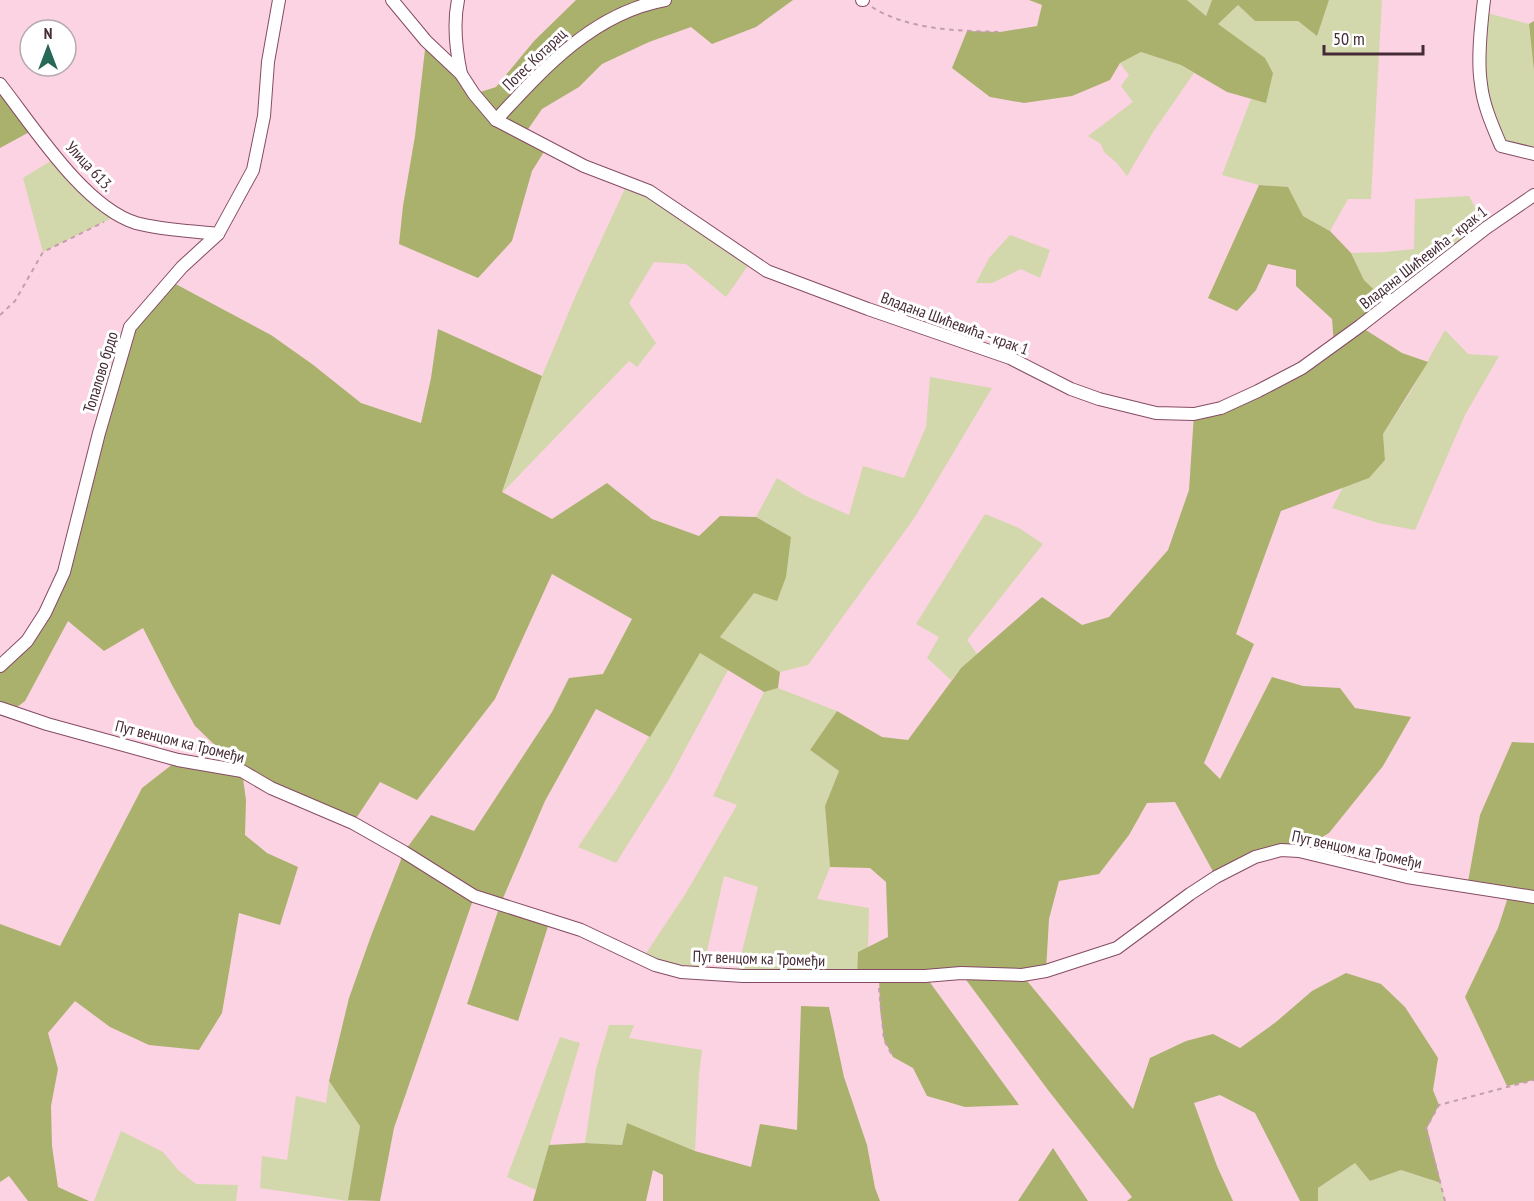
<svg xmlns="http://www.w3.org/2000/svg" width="1534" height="1201" font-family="'PT Sans Narrow',sans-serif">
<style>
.green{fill:#d2d8ab}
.forest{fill:#aab16d}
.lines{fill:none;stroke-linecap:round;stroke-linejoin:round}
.street-casing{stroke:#854b64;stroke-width:14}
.path{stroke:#c39fac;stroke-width:2;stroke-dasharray:4.5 4.5;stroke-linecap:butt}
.street{stroke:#fff;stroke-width:12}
.labels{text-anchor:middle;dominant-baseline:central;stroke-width:6;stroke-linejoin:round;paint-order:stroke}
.street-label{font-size:16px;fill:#452b36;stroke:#fff}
</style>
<rect width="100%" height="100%" fill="#fcd3e2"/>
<g class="green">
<path d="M1187 0H1212L1206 16Z"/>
<path d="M1329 0H1382L1371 199H1348L1330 231 1303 216 1288 188 1259 185 1222 175 1251 99 1266 102 1217 24 1238 5 1255 21H1298L1317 35Z"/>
<path d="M1483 12 1529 24 1534 71V154L1501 146 1481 84Z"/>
<path d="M1141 52 1181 65 1194 73 1153 132 1127 176 1117 163 1104 152 1101 144 1088 136 1133 102 1121 86 1129 75 1120 63Z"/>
<path d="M57 157 118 215 43 252 23 178Z"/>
<path d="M628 182 752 260 726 297 686 264 654 262 629 303 656 343 637 367 629 361 502 493 542 376 575 297Z"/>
<path d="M1469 196 1486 228 1389 304 1364 280 1351 253 1385 252 1414 249 1415 199Z"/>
<path d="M1010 235 1050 250 1040 278 1021 269 992 283H976L989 258Z"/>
<path d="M1445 330 1468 354 1499 356 1465 415 1415 530 1378 523 1332 508 1343 487 1369 478 1385 460 1383 434 1411 391Z"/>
<path d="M930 377 992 388 915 517 808 665 780 672 720 637 754 593 791 537 756 517 777 478 806 496 849 515 863 466 904 478 926 427Z"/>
<path d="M985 514 1019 528 1043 544 967 640 977 654 961 668 951 680 927 658 939 637 916 624Z"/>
<path d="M700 653 728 670 669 779 616 863 578 847 615 792Z"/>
<path d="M778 688 837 711 810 750 839 771 825 806 830 867 817 899 869 908 868 947 858 952 857 976H736L758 887 724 876 702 973 643 958 686 893 737 805 713 796 764 692Z"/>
<path d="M609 1025H634L629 1038 702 1050 699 1074 695 1151 627 1124 622 1145 585 1143 596 1069Z"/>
<path d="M560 1037 580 1043 536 1190 507 1177Z"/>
<path d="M329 1081 360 1126 348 1200 359 1201H348L260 1188 262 1156 287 1160 296 1096 326 1103Z"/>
<path d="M121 1131 163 1152 178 1170 196 1184 238 1185 236 1201H94Z"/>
<path d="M1355 1163 1370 1181 1401 1170 1441 1183 1445 1201H1318V1188Z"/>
</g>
<g class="forest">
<path d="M576 0H793L756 27 712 44 691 27 649 42 602 64 579 87 542 109 524 135 547 147 532 171 512 241 478 278 399 244 403 206 415 136 426 41 474 94 496 87 534 41Z"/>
<path d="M1029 0H1187L1206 16 1212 0H1329L1317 36 1298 21H1255L1238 5 1218 24 1265 58 1273 73 1266 103 1227 92 1181 65 1141 52 1120 63 1110 80 1072 96 1024 103 990 97 952 68 967 31 1000 32 1037 26 1042 5Z"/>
<path d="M1534 21V71L1529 24Z"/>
<path d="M0 84 35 129 0 148Z"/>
<path d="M1259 185 1288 187 1303 216 1330 231 1351 253 1364 280 1389 304 1361 327 1402 353 1428 362 1383 434 1385 460 1369 478 1281 511 1236 634 1254 644 1204 763 1220 779 1272 677 1303 686 1340 688 1355 708 1411 717 1383 766 1329 833 1299 851 1281 850 1216 877 1175 802 1147 803 1129 835 1099 874 1059 881 1049 919 1046 971 1023 976 1133 1109 1150 1058 1186 1041 1213 1034 1240 1048 1276 1022 1312 991 1346 973 1381 984 1405 1007 1438 1058 1433 1090 1439 1105 1427 1128 1441 1183 1401 1170 1370 1181 1355 1163 1318 1188V1201H1300L1255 1113 1220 1095 1194 1103 1217 1166 1233 1201H1127L1132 1197 1048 1090 961 973 926 977 1019 1105 965 1107 927 1096 913 1068 893 1057 884 1040 880 1009 879 976H857L858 952 888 937 886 882 870 868 830 867 825 806 839 771 810 750 837 711 882 737 908 740 961 668 1042 597 1082 625 1109 617 1168 550 1189 490 1194 414 1221 408 1334 346 1332 319 1296 286V270L1268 264 1256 290 1237 311 1208 298Z"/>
<path d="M170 281 271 335 312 364 361 403 421 423 431 378 438 329 542 376 502 492 552 519 607 483 652 519 699 536 720 516 756 517 791 537 786 577 777 601 754 593 720 637 780 672 778 688 764 692 700 653 650 737 596 709 545 801 500 905 550 920 518 1021 467 1004 500 905 474 897 394 1128 380 1201 348 1200 360 1126 329 1081 349 998 371 936 404 852 431 815 474 831 552 712 569 678 603 674 632 619 552 574 495 699 417 800 380 782 353 823 242 771 246 800 245 835 267 853 298 867 280 925 239 913 222 1013 199 1050 149 1045 110 1027 75 1001 48 1033 58 1069 51 1106 52 1146 58 1187 89 1201H28L9 1176 0 1182V924L60 946 142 788 178 760 241 770 195 726 172 685 143 628 104 651 68 621 25 701 12 711 0 708V666L27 640 64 572 130 327Z"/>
<path d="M1512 742 1534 743V1080L1507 1086 1465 997 1498 928 1509 894 1467 887 1480 815Z"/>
<path d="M801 1006 829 1007 844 1077 867 1145 875 1188 880 1201H663V1175L653 1170 646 1201H533L549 1145 585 1143 622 1145 627 1123 695 1151 751 1167 760 1124 797 1130Z"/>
<path d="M1053 1148 1088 1201H1018Z"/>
</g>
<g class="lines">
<defs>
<g id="street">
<path d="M392 0 426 41 461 74 474 94 496 120 584 166 649 191 767 271 868 309 1010 358 1071 389 1099 399 1156 413 1194 414 1221 408 1258 391 1302 368 1360 326 1486 228 1534 195"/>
<path d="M458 0C453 24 456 50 461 74"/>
<path d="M862 0H863"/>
<path d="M1484 0C1481 25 1477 60 1481 84 1483 105 1493 127 1501 146L1534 154"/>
<path d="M0 84C33 126 84 207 136 223 162 230 192 231 218 234"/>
<path d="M496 120C543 69 593 13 665 0"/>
<path d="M0 666 27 641 45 613 64 572 99 433 130 327 182 267 218 234 253 170 264 116 268 62 279 0"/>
<path d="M0 708 47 724 178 760 242 771 271 788 353 823 404 852 474 896 581 930 655 965 681 972 743 976H925L961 973 1022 975 1046 971 1117 948 1190 894 1216 877 1255 857 1281 850 1299 851 1407 877 1534 897"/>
</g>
</defs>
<use href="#street" class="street-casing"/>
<g class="path">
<path d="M872 7C908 30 959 31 1000 32"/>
<path d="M0 315 15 301 43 252 104 222"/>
<path d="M879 988 884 1040 893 1057"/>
<path d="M1445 1201 1426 1128 1439 1105 1534 1080"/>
</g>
<use href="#street" class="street"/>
</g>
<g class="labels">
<g class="street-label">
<text transform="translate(534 59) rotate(-44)">Потес Котарац</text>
<text transform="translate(90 166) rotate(47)">Улица 613.</text>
<text transform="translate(1423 257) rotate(-38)">Владана Шићевића - крак 1</text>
<text transform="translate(955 323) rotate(20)">Владана Шићевића - крак 1</text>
<text transform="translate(100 372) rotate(-73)">Топалово брдо</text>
<text transform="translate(180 741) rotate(14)">Пут венцом ка Тромеђи</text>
<text transform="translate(1357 849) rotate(12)">Пут венцом ка Тромеђи</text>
<text transform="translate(759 958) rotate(2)">Пут венцом ка Тромеђи</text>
</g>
</g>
<g transform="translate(48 48)"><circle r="28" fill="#ffffff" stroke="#b5aaaf" stroke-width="1.5"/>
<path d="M0-4.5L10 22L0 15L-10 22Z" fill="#276858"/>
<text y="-9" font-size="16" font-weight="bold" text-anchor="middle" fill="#452b36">N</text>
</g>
<path d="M1324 45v9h99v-9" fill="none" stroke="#452b36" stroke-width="3"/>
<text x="1333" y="45" font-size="18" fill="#452b36" stroke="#ffffff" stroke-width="4.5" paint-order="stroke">50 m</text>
</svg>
